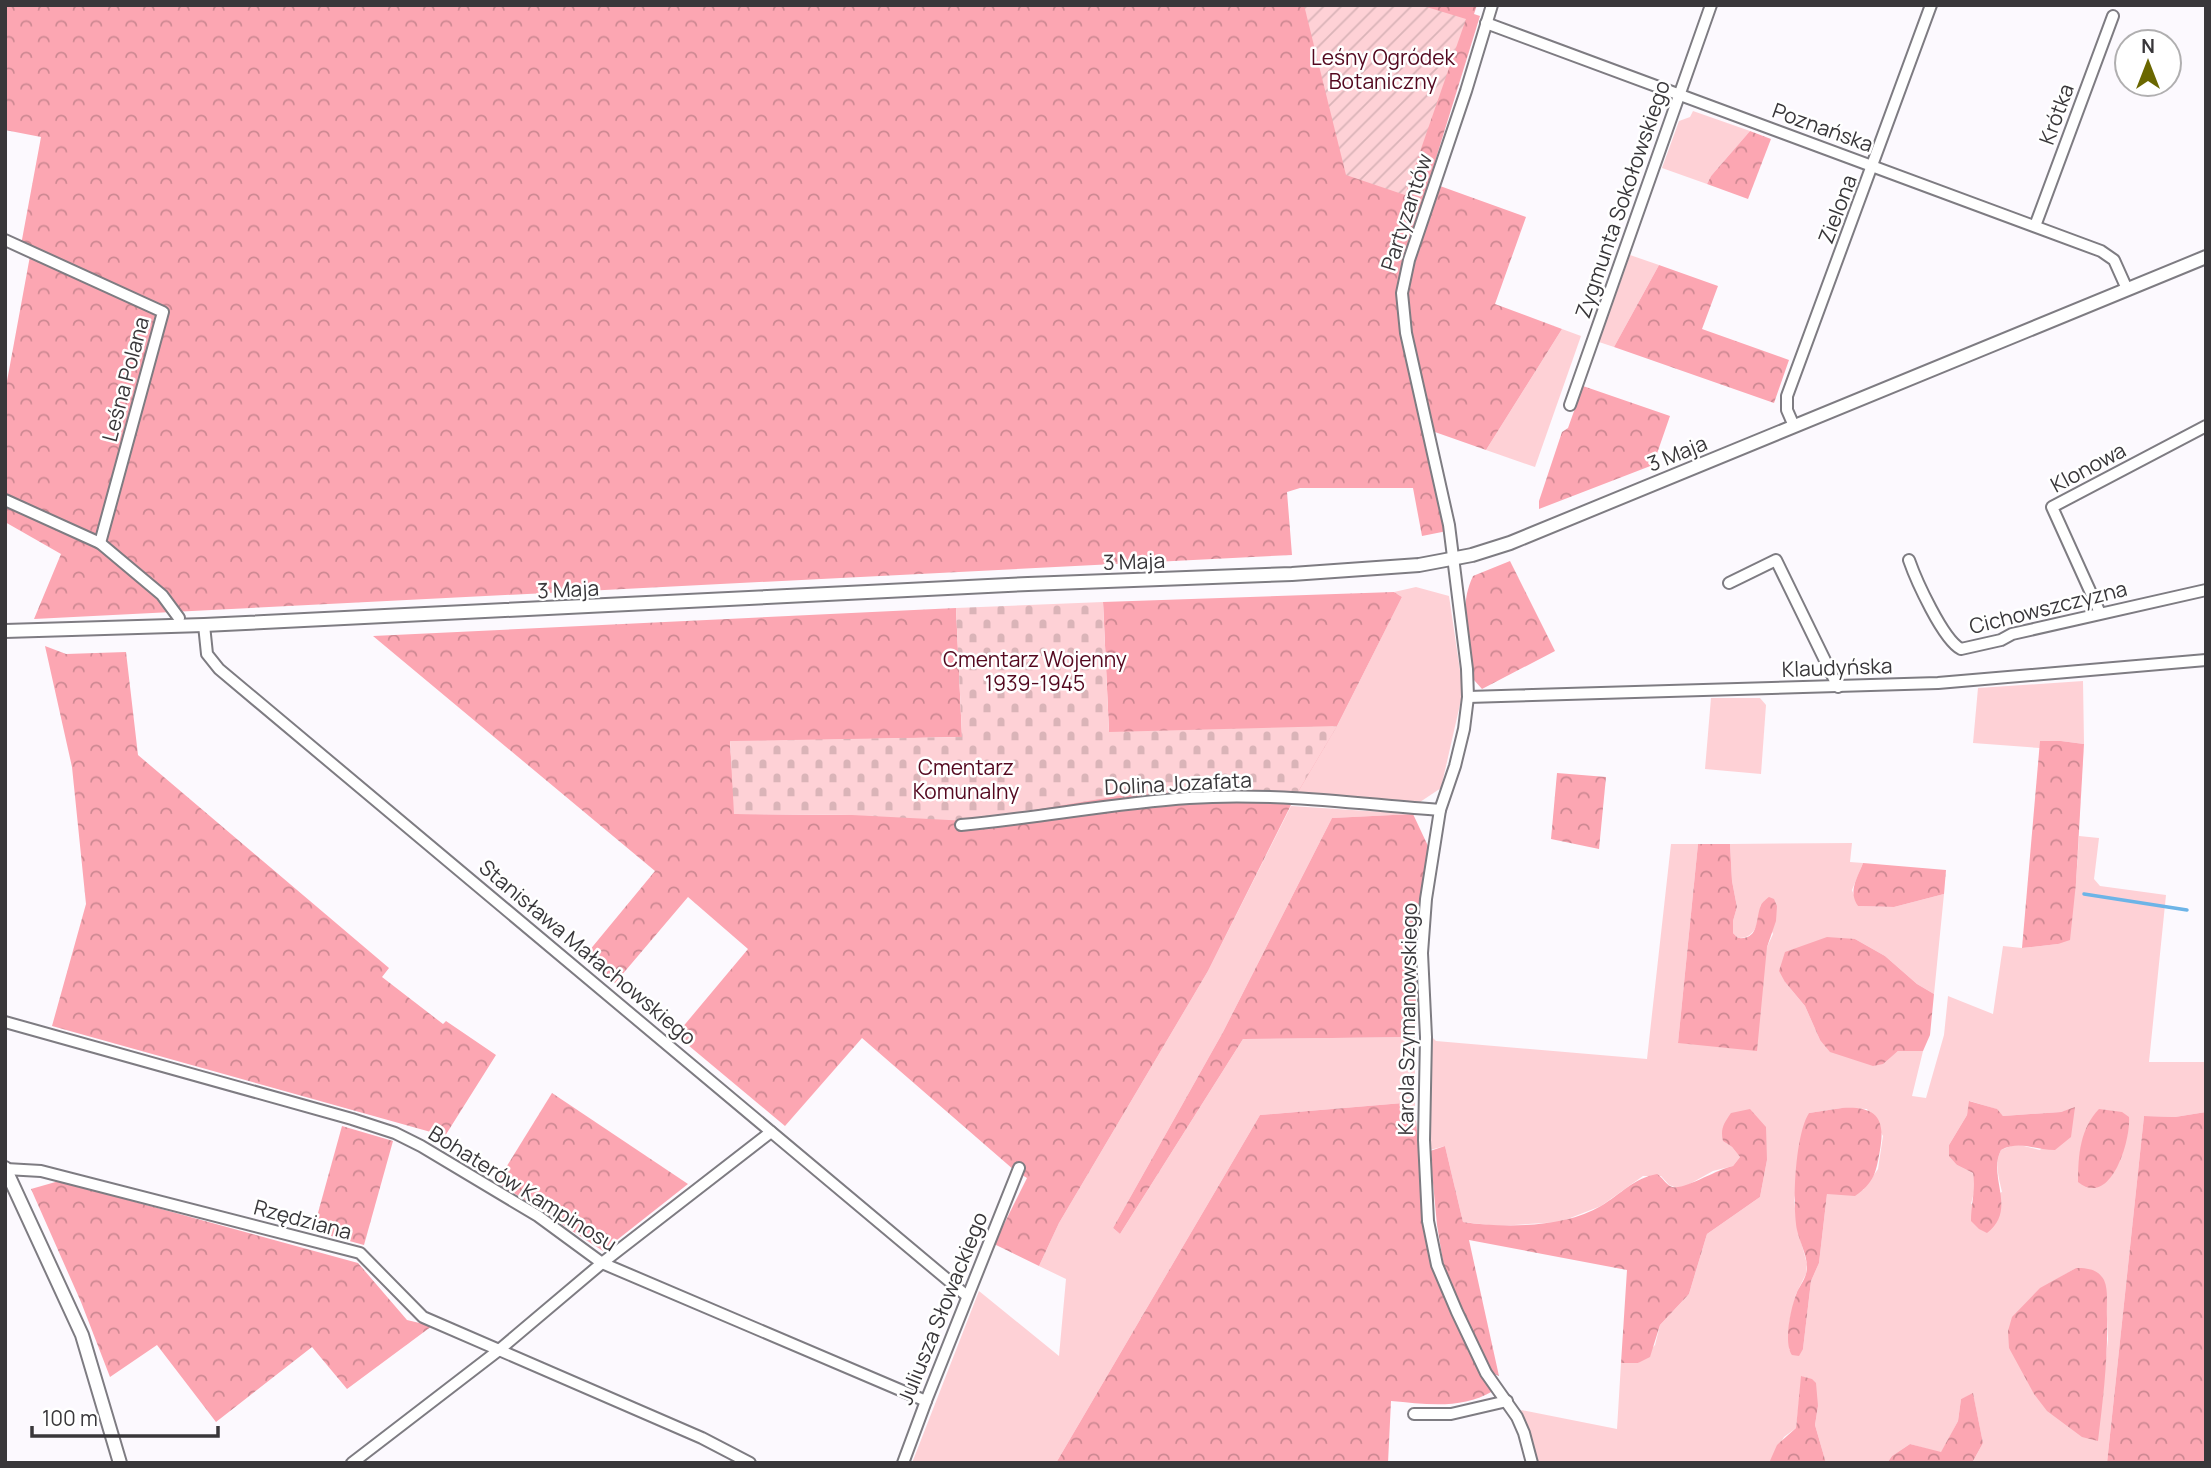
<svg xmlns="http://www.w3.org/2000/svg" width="2211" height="1468" font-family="Manrope,sans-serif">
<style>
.grass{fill:#fed1d6;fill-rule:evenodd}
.forest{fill:url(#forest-crowns)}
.cemetery{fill:url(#cemetery-stones)}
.garden{fill:url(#garden-furrows)}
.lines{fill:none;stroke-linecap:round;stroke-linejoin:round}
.stream{stroke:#6cb4e7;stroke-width:3.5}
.minor-casing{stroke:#7e7c82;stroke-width:14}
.tertiary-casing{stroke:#7e7c82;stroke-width:16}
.minor{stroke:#fff;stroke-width:10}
.tertiary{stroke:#fff;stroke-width:12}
.labels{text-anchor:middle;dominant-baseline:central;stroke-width:5;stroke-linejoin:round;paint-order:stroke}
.park-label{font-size:21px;fill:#54081f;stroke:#fff}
.street-label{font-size:21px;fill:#39373a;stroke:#fff}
</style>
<defs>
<pattern id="forest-crowns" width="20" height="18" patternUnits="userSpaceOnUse" patternTransform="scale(1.75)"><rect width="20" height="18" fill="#fca6b2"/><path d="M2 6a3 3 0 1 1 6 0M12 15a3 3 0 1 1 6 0" fill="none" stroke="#cd8892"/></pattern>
<pattern id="cemetery-stones" width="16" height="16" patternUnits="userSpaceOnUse" patternTransform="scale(1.75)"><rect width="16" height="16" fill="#fed1d6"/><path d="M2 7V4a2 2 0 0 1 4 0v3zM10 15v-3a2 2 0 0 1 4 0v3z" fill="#dab4b8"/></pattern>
<pattern id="garden-furrows" width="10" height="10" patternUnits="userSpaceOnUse" patternTransform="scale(1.75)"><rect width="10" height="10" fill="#fed1d6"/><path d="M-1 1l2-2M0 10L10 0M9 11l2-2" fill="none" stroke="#dab4b8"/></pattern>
</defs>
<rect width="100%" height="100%" fill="#fcf9fe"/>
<g class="grass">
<path d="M1693 111 1750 131 1711 176 1707 184 1662 168 1679 121 1690 117Z"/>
<path d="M1630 255 1659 265 1614 347 1599 342Z"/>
<path d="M1562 329 1581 336 1535 467 1486 450Z"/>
<path d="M1416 587 1449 596 1461 677V700L1441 788 1420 802 1297 792 1337 726 1402 597 1394 592Z"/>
<path d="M2083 681 2084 744 2061 741H2041L2040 748 1973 743 1978 688Z"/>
<path d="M1711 698H1760L1766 705 1761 774 1705 769Z"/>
<path d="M1291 806 1413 814 1332 818 1223 1032 1113 1228 1120 1234 1243 1039 1415 1037V1108L1403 1103 1260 1115 1056 1463H912L979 1291 1059 1356 1066 1279 1039 1266 1059 1223 1208 971Z"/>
<path d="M2079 836 2099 838 2094 879 2100 886 2166 895 2149 1062H2206V1112L2175 1117 2144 1116 2107 1463H1972L1983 1443 1973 1394 1961 1399 1958 1421 1941 1453 1910 1444 1892 1456 1887 1463H1826L1815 1425 1818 1406 1802 1376 1796 1428 1784 1437 1769 1463H1538L1521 1410 1617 1429 1621 1363H1638L1655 1345 1660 1325 1689 1294 1707 1234 1760 1197 1767 1160 1723 1141 1732 1147 1740 1157 1733 1166 1713 1171 1686 1186 1677 1188 1669 1185 1661 1176H1643L1601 1206 1560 1222 1498 1226 1463 1222 1445 1146 1430 1150 1431 1036 1436 1041 1647 1059 1671 844H1698L1678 1043 1767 947 1773 934 1761 904C1759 919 1757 939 1738 938L1733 933V921L1737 907 1732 881 1730 844 1852 843 1850 862 1863 863 1852 890 1858 906 1894 907 1944 894 1934 994 1917 984 1885 956 1855 939 1785 982 1805 1006 1820 1040 1883 1063 1898 1051H1923L1912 1096 1926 1098 1944 1035 1948 996 1993 1014 2003 946 2022 948 2058 944 2076 883ZM1970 1101 1996 1109 2003 1116 2061 1112 2075 1108 2040 1150 2016 1144 2001 1150C1994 1163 1999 1178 2002 1192L1971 1204 1976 1185 1973 1173 1957 1165 1949 1145 1967 1115ZM1842 1108 1867 1109 1883 1136 1878 1169 1863 1190 1827 1194 1819 1263 1811 1281 1803 1349 1789 1350V1323L1796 1294 1806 1274 1807 1264 1798 1231 1794 1201 1809 1113ZM2076 1268 2107 1319 2108 1339 2097 1441 2012 1318 2040 1289Z"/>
</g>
<g class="forest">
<path d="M5 5H1477L1474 14 1480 16 1399 278 1398 302 1447 531 1422 536 1413 488H1300L1287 492 1292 555 34 619 61 554 5 522V392L30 256 21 245 41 137 5 130Z"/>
<path d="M1750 131 1771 139 1748 199 1707 184 1711 176Z"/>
<path d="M1440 186 1526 217 1495 304 1562 329 1486 450 1432 431 1410 338 1407 277Z"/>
<path d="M1659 265 1718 286 1702 329 1789 360 1774 403 1614 347Z"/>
<path d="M1583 386 1670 416 1653 465 1539 509V501L1562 432 1568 428Z"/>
<path d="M1510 561 1555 651 1482 689 1474 680C1469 645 1457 610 1473 576Z"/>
<path d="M1394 592 1402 597 1337 726 1295 797 1208 971 1059 1223 1039 1266 994 1244 1027 1178 1014 1170 862 1038 785 1126 676 1035 748 949 688 897 615 983 584 957 655 871 373 636 956 608 962 737 730 742 735 814 852 815 1115 732H1109L1103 602Z"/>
<path d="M45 646 66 654 126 652 138 755 389 968 382 977 443 1024 446 1021 496 1055 445 1136 52 1026 86 904 72 767Z"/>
<path d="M2040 741H2061L2084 744 2076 883 2070 940 2058 944 2022 948Z"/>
<path d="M1557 773 1606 777 1599 849 1551 839Z"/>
<path d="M1413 814 1428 846 1417 958 1415 1037 1243 1039 1120 1234 1113 1228 1223 1032 1332 818Z"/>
<path d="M1698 844H1730L1732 881 1737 907 1733 921V933L1738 938C1760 940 1755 919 1761 905 1762 903 1767 898 1769 897L1774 899 1777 906 1776 921 1767 947 1757 1051 1678 1043Z"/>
<path d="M1863 863 1946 870 1944 894 1894 907 1858 906C1848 891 1857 879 1863 863Z"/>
<path d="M1827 937 1855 939 1885 956 1917 984 1934 994 1930 1035 1923 1051H1898L1883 1064 1873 1066 1830 1052 1820 1040 1805 1006 1785 982 1779 971 1785 952Z"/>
<path d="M552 1093 688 1184 603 1251 497 1182Z"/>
<path d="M1969 1101 1997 1109 2003 1116 2061 1112 2075 1107 2071 1137 2055 1150C2034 1150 2020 1140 2001 1150 1987 1177 2018 1209 1987 1233L1979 1229 1971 1221C1971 1204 1976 1189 1973 1173L1957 1165 1949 1156V1145L1967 1115Z"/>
<path d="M1403 1103 1415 1108 1427 1242C1440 1296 1467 1343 1493 1391 1461 1410 1426 1404 1391 1401L1388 1463H1056L1260 1115Z"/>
<path d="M1842 1108C1875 1106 1886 1117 1880 1150 1876 1172 1875 1182 1855 1196L1827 1194 1819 1263 1811 1281 1803 1349 1799 1356 1792 1355C1783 1342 1791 1307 1797 1292 1801 1284 1807 1277 1807 1267 1807 1255 1800 1243 1797 1230 1792 1205 1795 1135 1809 1113Z"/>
<path d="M1750 1109 1766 1127 1767 1160 1760 1197 1707 1234 1689 1294 1660 1325 1650 1357 1638 1363H1621L1627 1270 1469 1240 1499 1376 1492 1373 1444 1268 1437 1225 1430 1151 1445 1146 1463 1222C1504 1228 1564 1228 1601 1206 1621 1194 1634 1178 1657 1174 1662 1177 1665 1183 1670 1186 1681 1193 1716 1169 1733 1166L1740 1157 1732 1147 1723 1141C1720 1129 1724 1123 1731 1113Z"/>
<path d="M2099 1109 2122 1112 2129 1117C2131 1139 2111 1209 2078 1182 2078 1155 2080 1129 2099 1109Z"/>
<path d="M2206 1112V1463H2107L2144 1116 2175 1117Z"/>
<path d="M342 1126 393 1141 364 1245 313 1231Z"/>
<path d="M59 1181 358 1263 407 1320 432 1326 347 1389 312 1347 216 1422 157 1345 110 1377 81 1302 31 1189Z"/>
<path d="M2076 1268C2087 1268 2098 1269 2104 1280 2109 1291 2106 1306 2107 1318 2108 1359 2103 1400 2098 1441L2082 1437 2047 1411 2034 1394 2009 1348 2008 1331 2012 1317 2040 1288Z"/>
<path d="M1801 1376 1812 1379 1816 1383 1818 1406 1815 1425 1826 1463H1769L1777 1445 1796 1428Z"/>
<path d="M1973 1393 1983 1443 1972 1463H1887L1892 1456 1910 1444 1941 1452 1958 1421 1961 1399Z"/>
</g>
<path class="cemetery" d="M1103 602 1109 732 1337 726 1295 797 1238 790 1118 796 968 821 852 815 734 814 730 741 962 737 956 608Z"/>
<path class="garden" d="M1304 5H1420L1466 19 1405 195 1346 175Z"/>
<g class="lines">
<path class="stream" d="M2084 894 2187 910"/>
<defs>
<g id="minor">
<path d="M1492 5 1466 91 1409 260 1402 293 1406 333 1449 525 1467 669 1468 697 1464 729 1455 766 1440 810 1426 899 1422 953 1426 1037 1424 1140 1428 1221 1437 1265 1457 1312 1486 1373 1517 1417 1524 1433 1532 1463"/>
<path d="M1486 23 2101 251 2114 260 2127 289"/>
<path d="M2035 226 2113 16"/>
<path d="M5 240 163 312 100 543"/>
<path d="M1570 405 1711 5"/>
<path d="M1794 426 1787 410V396L1931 5"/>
<path d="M5 500 100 543 162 595 179 618"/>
<path d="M1909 560C1916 580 1943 640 1961 649L2001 640 2012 634 2206 590"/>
<path d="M1729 583 1776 560 1838 687"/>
<path d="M2100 613 2052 507 2206 426"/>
<path d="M204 625 207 654 219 669 967 1296"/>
<path d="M1468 697 1938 683 2206 660"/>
<path d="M961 825C1038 818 1113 803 1189 798 1272 792 1357 804 1440 810"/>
<path d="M5 1022 352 1119 395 1133 421 1146 538 1216 602 1263 926 1401"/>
<path d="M6 1169 41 1171 80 1181 360 1253 423 1317 702 1438 750 1463"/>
<path d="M1414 1414H1451L1507 1401"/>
<path d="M352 1463 499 1350 602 1263 771 1132"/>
<path d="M903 1463 926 1401 1019 1168"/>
</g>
<g id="tertiary">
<path d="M5 631 204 625 1028 584 1292 574 1419 565 1472 555 1510 543 2206 257"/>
<path d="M5 1168 82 1335 120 1463"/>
</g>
</defs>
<use href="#minor" class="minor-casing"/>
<use href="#tertiary" class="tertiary-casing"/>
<use href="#minor" class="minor"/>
<use href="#tertiary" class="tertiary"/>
</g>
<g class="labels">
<g class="park-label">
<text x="1383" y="57">Leśny Ogródek<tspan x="1383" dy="24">Botaniczny</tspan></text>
<text x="1035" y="659">Cmentarz Wojenny<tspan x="1035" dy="24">1939-1945</tspan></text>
<text x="966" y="767">Cmentarz<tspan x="966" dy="24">Komunalny</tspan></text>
</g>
<g class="street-label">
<text transform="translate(2056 114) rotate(-70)">Krótka</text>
<text transform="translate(1823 127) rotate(20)">Poznańska</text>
<text transform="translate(1622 199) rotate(-71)">Zygmunta Sokołowskiego</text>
<text transform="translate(1837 209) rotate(-69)">Zielona</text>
<text transform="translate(1406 212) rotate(-72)">Partyzantów</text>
<text transform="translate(125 379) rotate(-75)">Leśna Polana</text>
<text transform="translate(1677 453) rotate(-22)">3 Maja</text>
<text transform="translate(2088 467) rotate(-28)">Klonowa</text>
<text transform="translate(1134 561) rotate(-2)">3 Maja</text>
<text transform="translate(568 589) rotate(-3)">3 Maja</text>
<text transform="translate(2048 607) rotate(-14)">Cichowszczyzna</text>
<text transform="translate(1837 667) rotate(-2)">Klaudyńska</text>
<text transform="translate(1178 783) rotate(-3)">Dolina Jozafata</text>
<text transform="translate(588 952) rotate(40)">Stanisława Małachowskiego</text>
<text transform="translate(1407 1019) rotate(-89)">Karola Szymanowskiego</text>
<text transform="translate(523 1188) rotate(32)">Bohaterów Kampinosu</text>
<text transform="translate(303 1219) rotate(15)">Rzędziana</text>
<text transform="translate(942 1308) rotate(-68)">Juliusza Słowackiego</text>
</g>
</g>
<rect width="2211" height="1468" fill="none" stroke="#39373a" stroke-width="14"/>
<g transform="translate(2148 63)"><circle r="33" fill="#ffffff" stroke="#b0afb0" stroke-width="2"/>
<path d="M0-5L12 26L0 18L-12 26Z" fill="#6a6700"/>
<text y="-10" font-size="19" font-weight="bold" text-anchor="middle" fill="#39373a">N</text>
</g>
<path d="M32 1426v10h186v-10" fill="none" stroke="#39373a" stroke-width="3.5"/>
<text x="42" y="1426" font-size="21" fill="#39373a" stroke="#ffffff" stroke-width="5" paint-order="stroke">100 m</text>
</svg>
